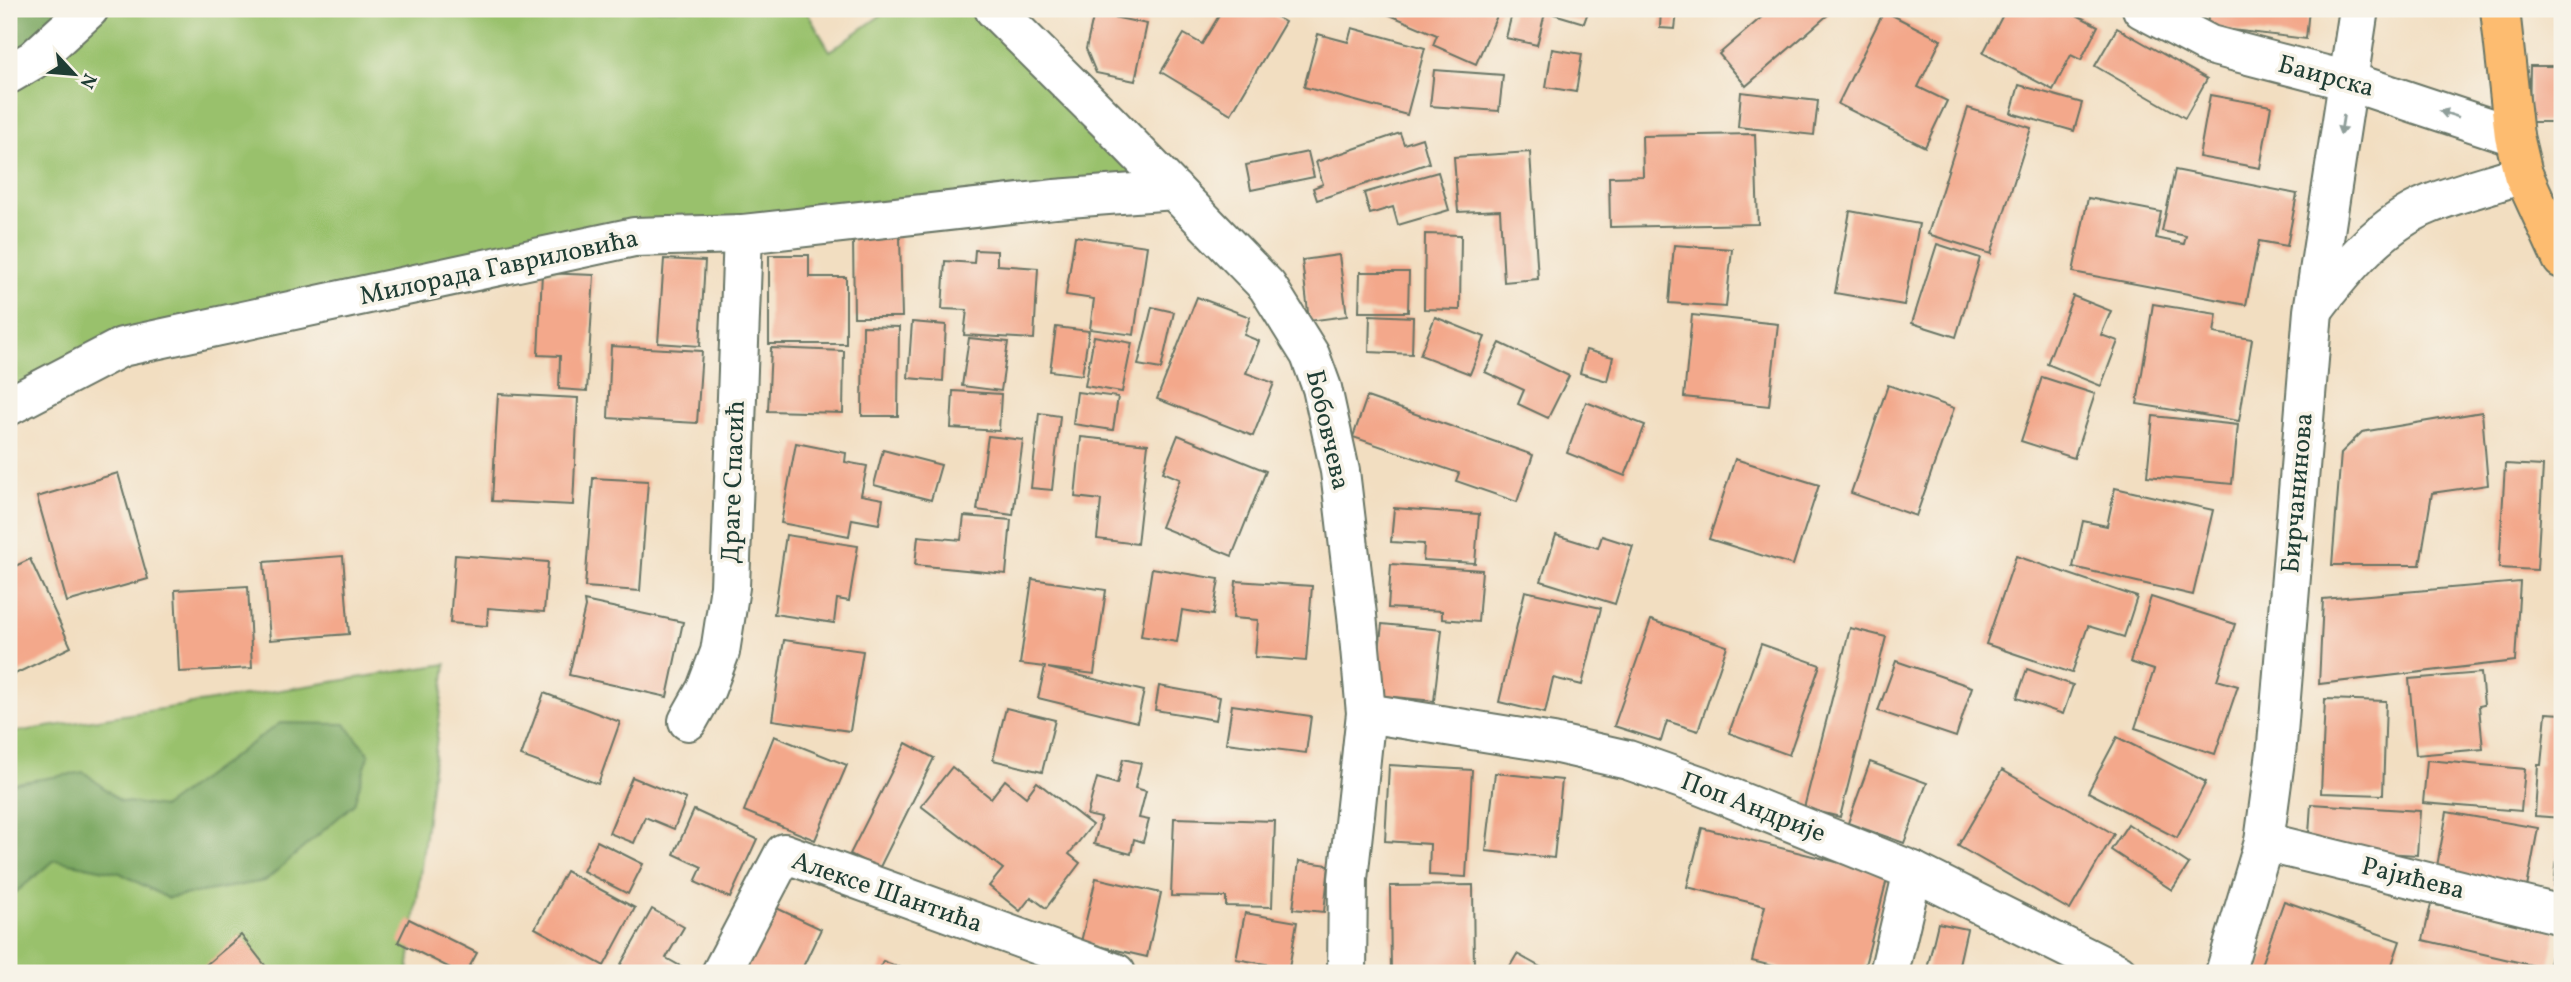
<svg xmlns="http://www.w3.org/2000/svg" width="2571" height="982" font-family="Vollkorn,serif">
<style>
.green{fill:#99c16c;stroke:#5c7f50;stroke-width:2}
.forest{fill:#7aa760;stroke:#4c724a;stroke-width:2}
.building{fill:#f3a88b}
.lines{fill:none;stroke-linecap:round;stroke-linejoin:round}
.minor-casing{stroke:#697565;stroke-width:42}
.major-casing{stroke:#697565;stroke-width:42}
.minor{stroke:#fff;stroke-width:38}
.major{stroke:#fdbc6f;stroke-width:38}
.oneway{fill:#8f9e9a}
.labels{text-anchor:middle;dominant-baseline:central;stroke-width:7;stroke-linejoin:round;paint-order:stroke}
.street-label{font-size:26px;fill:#1f3d34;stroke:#f7f3e8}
</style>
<rect width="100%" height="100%" fill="#f7f3e8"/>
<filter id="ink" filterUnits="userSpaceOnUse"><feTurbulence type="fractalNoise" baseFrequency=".0143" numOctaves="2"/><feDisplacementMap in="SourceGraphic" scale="14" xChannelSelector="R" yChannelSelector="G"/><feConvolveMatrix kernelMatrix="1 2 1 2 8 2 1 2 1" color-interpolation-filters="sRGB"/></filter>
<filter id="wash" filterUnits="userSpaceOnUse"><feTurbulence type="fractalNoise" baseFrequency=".00686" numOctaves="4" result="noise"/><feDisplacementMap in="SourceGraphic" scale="28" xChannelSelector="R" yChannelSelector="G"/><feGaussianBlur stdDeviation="1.57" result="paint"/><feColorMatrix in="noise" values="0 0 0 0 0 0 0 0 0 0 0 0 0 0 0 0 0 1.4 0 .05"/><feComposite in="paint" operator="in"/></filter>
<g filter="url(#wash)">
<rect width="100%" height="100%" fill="#f2dec1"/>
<g class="green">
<path d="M89 9H805L830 51 890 9H994L1174 190 743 234 122 347 9 406V74Z"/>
<path d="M446 664 408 973H9V733Z"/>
</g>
<g class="forest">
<path d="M9 9H89L9 74Z"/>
<path d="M280 723 345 724 369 754 354 804 265 881 167 898 120 873 55 860 9 898V784L84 772 120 801 163 807Z"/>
</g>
<g id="blocks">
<g class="building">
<path d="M1223 9H1263L1285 22 1231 114 1161 72 1184 34 1202 44Z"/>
<path d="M1387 9H1500L1476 64 1433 45 1437 35 1385 13Z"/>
<path d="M1513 9H1546L1537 45 1506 38Z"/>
<path d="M1556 9H1589L1584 23 1554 14Z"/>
<path d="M1661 9H1701L1700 13 1677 12 1675 29 1660 28Z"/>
<path d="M1771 9H1824L1829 14 1746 86 1719 54Z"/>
<path d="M2006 9H2027L2034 12 2036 9H2065L2098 26 2081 60 2071 55 2053 90 1983 53Z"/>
<path d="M2209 9H2309L2306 39 2207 27Z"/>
<path d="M1884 11 1941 40 1918 87 1947 101 1925 147 1838 104Z"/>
<path d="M1094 13 1147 24 1135 81 1096 73 1086 49Z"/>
<path d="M1352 28 1425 48 1407 115 1304 87 1318 34 1348 42Z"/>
<path d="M2117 28 2207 79 2185 118 2095 66Z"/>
<path d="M1552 49 1582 54 1576 92 1546 87Z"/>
<path d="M2530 66H2562V212H2558L2559 122H2529Z"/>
<path d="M1434 70 1503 75 1499 111 1430 106Z"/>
<path d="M2019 85 2082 103 2074 131 2011 113Z"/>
<path d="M1741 92 1818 101 1814 135 1738 127Z"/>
<path d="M2210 95 2271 106 2260 168 2199 157Z"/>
<path d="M1968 108 2031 128 1991 254 1928 234Z"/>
<path d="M1400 133 1404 144 1422 138 1429 163 1317 200 1313 188 1323 184 1316 162Z"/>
<path d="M1755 134 1758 224 1610 227 1609 177 1643 176 1642 136Z"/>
<path d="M1308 152 1314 177 1251 190 1246 165Z"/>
<path d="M1530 152 1538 279 1504 282 1500 210 1458 212 1454 157Z"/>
<path d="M2175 170 2297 194 2287 246 2259 241 2246 305 2073 272 2088 198 2161 212 2156 238 2184 244 2186 236 2162 231Z"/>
<path d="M1438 172 1449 210 1398 225 1393 207 1370 214 1364 193Z"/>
<path d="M1850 211 1919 224 1904 305 1835 293Z"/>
<path d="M1425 234 1461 235 1460 310 1424 309Z"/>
<path d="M900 236 902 317H854L853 237Z"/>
<path d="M1075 236 1147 246 1134 335 1090 329 1094 299 1066 295Z"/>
<path d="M1937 244 1980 258 1956 337 1912 323Z"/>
<path d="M1674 245 1732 249 1726 307 1669 303Z"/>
<path d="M975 250 997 251V265L1038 268 1034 339 964 335 967 310 942 309 945 261 974 263Z"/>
<path d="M769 255H809V277H846V344H769Z"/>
<path d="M1339 255 1347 316 1309 321 1302 260Z"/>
<path d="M664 259 705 261 700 346 658 343Z"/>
<path d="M1360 272H1409L1408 312H1359Z"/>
<path d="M542 273 594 275 587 391 559 389 560 356 538 355Z"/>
<path d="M2073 296 2111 311 2101 335 2118 341 2101 386 2047 364Z"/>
<path d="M1197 297 1250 317 1244 335 1259 341 1246 373 1274 383 1253 436 1157 399Z"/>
<path d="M2153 304 2217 314 2214 333 2252 339 2239 421 2137 404Z"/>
<path d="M1152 307 1174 312 1161 369 1138 365Z"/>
<path d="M1370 315 1413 317 1412 354 1369 352Z"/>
<path d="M1692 315 1778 324 1769 406 1684 397Z"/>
<path d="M1435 317 1485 337 1470 374 1420 355Z"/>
<path d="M912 322 946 325 943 381 908 378Z"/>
<path d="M863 326 899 327 898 416H862Z"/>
<path d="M1056 327 1089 331 1082 375 1050 371Z"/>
<path d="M1094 336 1132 343 1122 392 1085 386Z"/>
<path d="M969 338 1008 342 1001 391 962 386Z"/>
<path d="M1500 343 1569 376 1548 418 1518 404 1524 390 1485 372Z"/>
<path d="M611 346 702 351 697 423 608 418Z"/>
<path d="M771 348 844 351 843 413 768 411Z"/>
<path d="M1586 350 1613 357 1607 381 1580 373Z"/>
<path d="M2042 377 2095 394 2074 458 2021 441Z"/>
<path d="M1888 385 1954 408 1916 516 1851 493Z"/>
<path d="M953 391 1001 394 999 431 951 428Z"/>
<path d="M1077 392 1118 397 1113 430 1073 424Z"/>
<path d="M498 394 578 398 573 505 492 501Z"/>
<path d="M1367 397 1533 455 1517 502 1456 481 1459 473 1353 437Z"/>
<path d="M1586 402 1645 425 1625 476 1567 453Z"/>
<path d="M2482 412 2488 485 2432 493 2420 565H2332L2341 453 2362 432Z"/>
<path d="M1039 413 1060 416 1052 490 1031 488Z"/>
<path d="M2153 416 2238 425 2232 484 2147 476Z"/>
<path d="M1178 435 1266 471 1232 556 1161 527 1180 479 1163 472Z"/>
<path d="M988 436 1023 440 1013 515 977 510Z"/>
<path d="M1081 437 1148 444 1137 544 1097 539 1101 500 1075 497Z"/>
<path d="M796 443 846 453 845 462 867 466 861 495 883 499 879 524 852 519 849 536 781 523Z"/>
<path d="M883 450 941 465 931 500 874 485Z"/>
<path d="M1735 459 1819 485 1793 565 1709 539Z"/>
<path d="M2505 464 2543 466 2537 570 2499 568Z"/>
<path d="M118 473 148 579 67 602 37 497Z"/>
<path d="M593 478 648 481 640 591 585 587Z"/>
<path d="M2115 488 2213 510 2193 595 2073 567 2083 521 2107 526Z"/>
<path d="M1394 508 1479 514 1475 563 1423 560 1424 544 1391 542Z"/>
<path d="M964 516 1011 520 1006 574 915 565 918 536 961 540Z"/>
<path d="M786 535 858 546 849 601 837 599 834 623 774 614Z"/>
<path d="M1556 535 1598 548 1602 536 1633 546 1615 604 1541 581Z"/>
<path d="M455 555 548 562 544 612 488 608 487 626 450 623Z"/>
<path d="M343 556 349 634 270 640 264 562Z"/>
<path d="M2016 556 2137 597 2124 637 2088 626 2072 673 1986 644Z"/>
<path d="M30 559 71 647 9 677V569Z"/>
<path d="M1391 564 1482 570 1478 622 1442 619V611L1388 608Z"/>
<path d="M1152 568 1219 579 1213 615 1182 610 1177 642 1141 636Z"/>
<path d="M1032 579 1106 590 1094 674 1048 668 1144 691 1137 722 1038 698 1045 667 1020 664Z"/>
<path d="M1236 581 1312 586 1306 661 1255 657 1258 620 1233 618Z"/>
<path d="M2520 582 2515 661 2319 684 2323 599Z"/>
<path d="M248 586 252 668 179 672 175 590Z"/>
<path d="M1525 591 1601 608 1582 685 1553 678 1545 713 1499 702Z"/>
<path d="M2151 597 2235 624 2217 680 2238 686 2215 754 2135 728 2154 670 2130 662Z"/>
<path d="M584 601 683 622 667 697 569 675 585 607Z"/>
<path d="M1651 620 1727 646 1698 731 1667 721 1661 741 1614 726Z"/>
<path d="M1382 624 1442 630 1434 701 1374 695Z"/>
<path d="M1850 628 1886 637 1840 817 1804 808Z"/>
<path d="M784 640 863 651 850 731 772 720Z"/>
<path d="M1761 644 1820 665 1789 755 1729 733Z"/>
<path d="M1896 661 1972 687 1956 737 1878 711Z"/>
<path d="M2027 669 2073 685 2063 714 2017 698Z"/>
<path d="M2481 673 2484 705 2479 706 2483 749 2416 755 2409 679Z"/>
<path d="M1159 686 1220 697 1216 720 1155 710Z"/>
<path d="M544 693 620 722 598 784 521 756Z"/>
<path d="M2325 699 2386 701 2383 795 2321 793Z"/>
<path d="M1232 705 1311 716 1306 753 1226 743Z"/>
<path d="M1006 708 1055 720 1042 772 993 760Z"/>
<path d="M2546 713 2562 714V818L2535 816 2538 765H2541Z"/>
<path d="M774 736 847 765 815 840 744 811Z"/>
<path d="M2117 737 2206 782 2177 838 2088 792Z"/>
<path d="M906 743 934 758 879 869 850 854Z"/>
<path d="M1123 759 1141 763 1135 788 1146 791 1139 818 1149 820 1143 842 1134 839 1131 854 1094 844 1101 818 1087 815 1097 778 1117 784Z"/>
<path d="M2427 760 2525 769 2521 811 2423 803Z"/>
<path d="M1870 762 1927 783 1904 843 1848 823Z"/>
<path d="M1389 765 1472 770 1466 877 1429 875 1430 844 1385 841Z"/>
<path d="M952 767 991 798 1005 780 1026 797 1037 782 1092 825 1069 854 1080 863 1046 908 1031 897 1020 911 989 886 1003 869 921 806Z"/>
<path d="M2002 770 2114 834 2070 910 1958 846Z"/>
<path d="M1495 773 1562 780 1554 858 1486 851Z"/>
<path d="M632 777 686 799 674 829 645 817 634 843 609 833Z"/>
<path d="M2311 804 2420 811 2417 855 2308 848Z"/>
<path d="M694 810 757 839 730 898 695 882 702 867 674 854Z"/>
<path d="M2447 812 2538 828 2526 893 2435 877Z"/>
<path d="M1174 818 1275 821 1272 907 1226 906V897L1171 896Z"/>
<path d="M2128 824 2189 864 2172 890 2111 850Z"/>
<path d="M1702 828 1888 875 1863 973H1793V971L1752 961 1765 906 1687 887Z"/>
<path d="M2560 829H2562V887L2554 886Z"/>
<path d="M597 841 643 864 628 894 583 871Z"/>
<path d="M1299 861 1329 865 1324 912 1293 909Z"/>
<path d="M566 871 635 908 604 966 535 928Z"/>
<path d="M1096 878 1161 893 1147 957 1081 942Z"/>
<path d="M1473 885 1474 971 1391 973 1390 886Z"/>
<path d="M2284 901 2400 941 2389 973H2258Z"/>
<path d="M768 904 821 929 800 973H735Z"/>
<path d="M2431 904 2556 932 2548 969 2423 940Z"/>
<path d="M652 909 684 927 666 958 689 971 688 973H616Z"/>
<path d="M1245 913 1297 922 1289 968 1236 959Z"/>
<path d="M409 919 477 953 466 973H460L398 942Z"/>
<path d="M1938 923 1967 929 1957 973H1926Z"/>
<path d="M241 935 268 969 263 973H202L200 970Z"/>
<path d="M1517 954 1551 973H1506Z"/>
<path d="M883 961 914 973H878Z"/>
</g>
</g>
</g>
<g filter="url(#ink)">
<use href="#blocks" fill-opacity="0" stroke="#697565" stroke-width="2"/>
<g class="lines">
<defs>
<g id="minor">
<path d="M994 9 1109 123 1267 286 1310 355 1322 388 1340 471 1357 615 1366 713 1348 879 1347 973"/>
<path d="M2142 9 2210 45 2348 81 2514 136"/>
<path d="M9 74 33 60 89 9"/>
<path d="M2314 309C2344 269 2382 223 2430 204 2460 192 2492 184 2523 174"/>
<path d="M9 406 122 347 634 237 743 234 1055 199 1174 190"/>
<path d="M1366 713 1553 743 1628 760 1699 785 1913 871 2118 973"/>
<path d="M688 721 706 689 720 652 730 587 743 234"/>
<path d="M2264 842 2562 915"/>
<path d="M721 973 784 853 1116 973"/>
<path d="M1889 973 1913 871"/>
<path d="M2225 973 2264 842 2277 745 2313 311 2359 9"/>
</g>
<path id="major" d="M2500 9 2514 136 2523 174 2562 259"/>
</defs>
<use href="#minor" class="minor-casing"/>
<use href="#major" class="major-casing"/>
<use href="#minor" class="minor"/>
<use href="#major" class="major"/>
</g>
<defs><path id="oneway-solid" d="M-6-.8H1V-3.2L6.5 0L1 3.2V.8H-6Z" transform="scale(1.75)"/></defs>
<g class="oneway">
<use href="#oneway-solid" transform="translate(2449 114) rotate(-162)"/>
<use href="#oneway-solid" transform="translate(2342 125) rotate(99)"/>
</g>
</g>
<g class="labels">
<g class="street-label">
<text transform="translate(2326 77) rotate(15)">Баирска</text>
<text transform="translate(499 268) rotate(-12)">Милорада Гавриловића</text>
<text transform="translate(1327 430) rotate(77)">Бобовчева</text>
<text transform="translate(734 482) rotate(-88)">Драге Спасић</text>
<text transform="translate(2298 493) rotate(-85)">Бирчанинова</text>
<text transform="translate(1753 808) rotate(21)">Поп Андрије</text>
<text transform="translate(2413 879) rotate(14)">Рајићева</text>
<text transform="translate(887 893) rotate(19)">Алексе Шантића</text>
</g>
</g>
<rect width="2571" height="982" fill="none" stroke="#f7f3e8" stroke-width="35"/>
<g transform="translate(74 74) rotate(116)" stroke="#f7f3e8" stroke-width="5" paint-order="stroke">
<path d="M0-5L12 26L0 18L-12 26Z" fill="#1f3d34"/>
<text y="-10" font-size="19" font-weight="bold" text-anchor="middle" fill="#1f3d34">N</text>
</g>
</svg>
